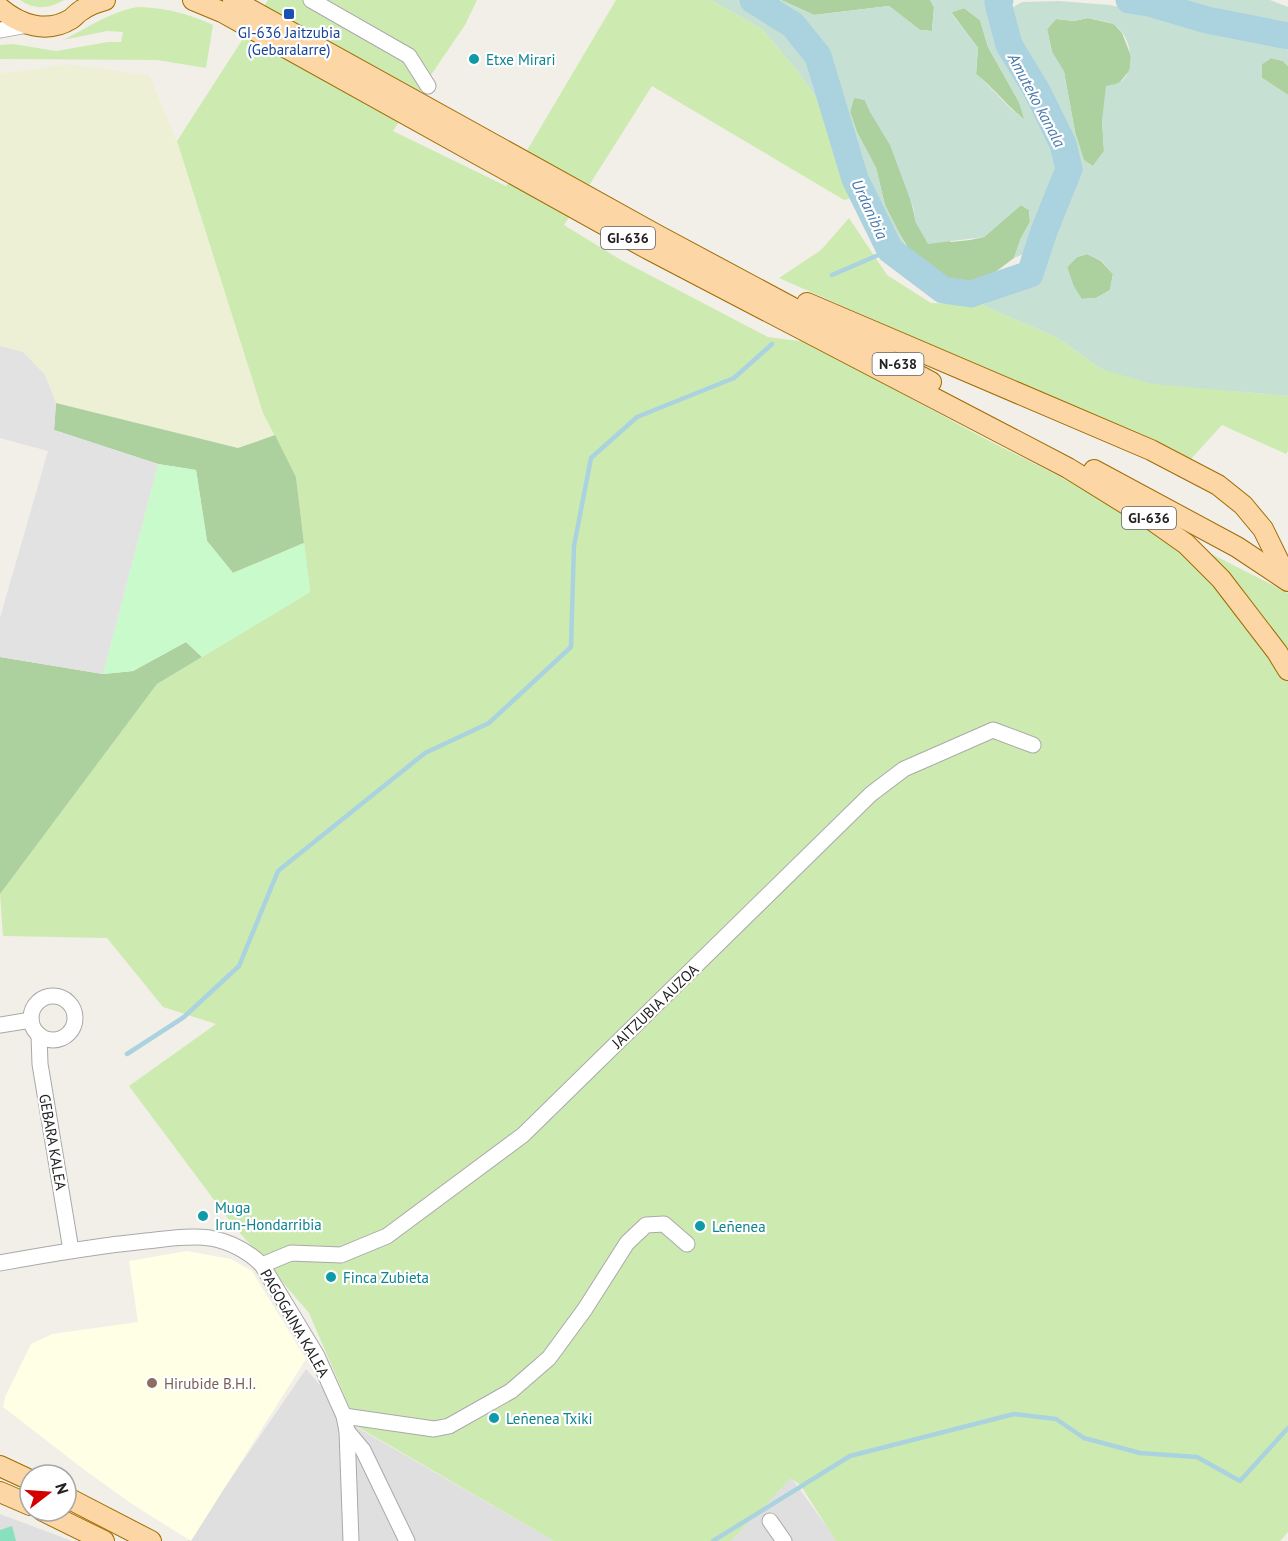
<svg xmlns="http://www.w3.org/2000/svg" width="1288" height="1541" font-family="'PT Sans',sans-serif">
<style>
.residential{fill:#e0dfdf}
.education{fill:#ffffe5}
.farmland{fill:#eef0d5}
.grass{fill:#cdebb0}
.forest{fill:#add19e}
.wetland{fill:#c6e0d4;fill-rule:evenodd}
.park{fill:#c8facc}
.pitch{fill:#88e0be}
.parking{fill:#e2e2e2}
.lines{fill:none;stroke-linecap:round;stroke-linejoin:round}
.stream{stroke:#aad3df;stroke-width:4.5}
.river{stroke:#aad3df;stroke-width:27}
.minor-casing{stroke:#a9a9a9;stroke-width:17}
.major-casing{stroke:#a06b00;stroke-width:22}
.minor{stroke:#fff;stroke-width:15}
.major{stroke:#fcd6a4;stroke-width:20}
.transit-dot{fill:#1a4fb4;stroke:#fff;stroke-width:2}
.culture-dot{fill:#0f9aa8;stroke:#fff;stroke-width:2}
.education-dot{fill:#8d6e63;stroke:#fff;stroke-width:2}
.labels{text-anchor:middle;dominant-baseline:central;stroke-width:4.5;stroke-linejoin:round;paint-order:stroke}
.shield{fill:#fff;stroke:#646464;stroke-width:1.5}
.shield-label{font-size:14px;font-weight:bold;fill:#222}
.transit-label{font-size:15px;fill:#164399;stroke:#fff}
.culture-label{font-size:15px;fill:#0d838f;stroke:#fff;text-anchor:start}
.street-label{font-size:15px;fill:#222;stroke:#fff}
.education-label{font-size:15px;fill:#785e54;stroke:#fff;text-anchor:start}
.water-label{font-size:16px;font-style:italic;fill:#4a7aab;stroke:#fff}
</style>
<rect width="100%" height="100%" fill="#f2efe9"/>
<g class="residential">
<path d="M306 1369 358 1428 554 1541H188Z"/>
<path d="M791 1477 837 1541H731Z"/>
<path d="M0 1514 72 1541H0Z"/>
</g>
<path class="education" d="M187 1251 231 1259 252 1271 306 1359 191 1541 135 1506 86 1471 3 1407 5 1397 31 1344 52 1334 138 1322 129 1261Z"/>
<path class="farmland" d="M65 64 149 75 177 141 263 413 275 435 238 448 56 403 45 375 23 352 0 346V73L23 71Z"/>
<g class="grass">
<path d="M20 0H64C50 9 34 10 20 0Z"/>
<path d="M268 0H477L465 25 393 131 506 186 616 0H711L762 29 795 68 824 108 852 198 844 200 652 86 564 225 621 260 768 337 807 342 978 435 1288 593V1532L1280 1541H836L801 1486 791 1478 731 1541H554L358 1427 309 1313 229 1220 129 1086 216 1024 163 1007 107 938 3 936 0 894 157 684 310 592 296 477 263 413 177 141Z"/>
<path d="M137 7C167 8 186 13 213 25L206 68 157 60 0 59V45L13 44 56 51 108 42H121L123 32 107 31 63 40C92 26 105 14 137 7Z"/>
<path d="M849 218 887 275 931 303 982 305 1058 338 1101 369 1234 391 1288 396V451L1286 454 1222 425 1191 459 779 278 821 250Z"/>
</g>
<g class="forest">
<path d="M781 0H930L934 7 932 31 920 30 889 6 814 15Z"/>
<path d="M964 8 980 20 988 47 1019 102 1025 120C1007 106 994 88 976 74L978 48 951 12Z"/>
<path d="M1088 18 1114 24 1122 33 1131 56 1130 70 1120 82 1102 120 1104 151 1093 166 1084 161 1075 132 1064 72 1052 52 1047 29 1056 19 1074 21Z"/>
<path d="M1271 58 1283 61 1288 66V95L1262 78V64Z"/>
<path d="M854 97 865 100C871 116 883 130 891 146 902 170 911 197 916 223L951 242 970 240 984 237 1021 205 1029 210 1030 222 1021 238 1014 258 994 273 972 284 943 281 917 263 898 231 885 205 876 168 857 132 850 112Z"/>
<path d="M1087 254 1101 261 1113 274 1110 290 1096 298 1081 299 1073 285 1067 267 1077 257Z"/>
<path d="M56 403 238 448 275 435 296 477 304 543 233 573 207 541 196 470 158 464 54 430Z"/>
<path d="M186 642 202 657 157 684 0 894V657L103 674 133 671Z"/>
</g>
<g class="wetland">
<path d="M711 0H781L814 15 889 6 920 30 932 31 934 7 930 0H991L987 4 998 41 1060 156 1058 183 1030 251 1014 258 1021 238 1030 222 1029 210 1021 205 984 237 928 244 916 223 913 207 890 145 870 112 865 100 854 98 850 112 857 132 876 168 885 205 905 244 897 245 880 210 843 122 830 66 813 41 811 62 824 108 795 68 762 29ZM964 8 980 20 988 47 1019 102 1024 119C1006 107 993 88 976 74L978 48 951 13Z"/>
<path d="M1170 0H1270L1288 7V26Z"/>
<path d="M1059 1 1110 5 1222 31 1288 50V66L1283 61 1271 58 1262 64V78L1288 95V396L1152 384 1101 369 1058 338 982 305 1037 274 1077 170 1069 132 1018 45 1008 10 1022 2ZM1088 18C1096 20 1109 21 1116 26 1131 38 1138 70 1120 82 1117 84 1110 85 1106 86L1102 120 1104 151 1093 166 1084 160 1075 132 1064 71 1052 52 1047 29 1056 19 1074 21ZM1087 254 1102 261 1113 274 1110 290 1096 298 1082 299 1073 285 1067 267 1077 257Z"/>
</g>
<path class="park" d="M158 464 196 470 207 541 233 573 304 543 310 592 202 657 186 642 133 671 103 674Z"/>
<path class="pitch" d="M12 1526 16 1541H0V1530Z"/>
<path class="parking" d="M0 346 23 352 45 375 56 403 54 430 158 464 103 674 0 657V618L48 451 0 438Z"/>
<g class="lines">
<g class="stream">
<path d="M832 275 890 250"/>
<path d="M127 1054 184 1017 239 966 278 871 425 753 489 723 571 647 574 546 591 458 637 417 734 378 772 344"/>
<path d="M713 1541 850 1456 1014 1414 1056 1419 1084 1438 1140 1453 1197 1457 1240 1481 1288 1428"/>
</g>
<g class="river">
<path d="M753 0 793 25 818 56 855 179 890 250 943 290 971 294 1030 274 1044 231 1069 169 1063 144 1037 91 1009 45 998 3 1000 0"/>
<path d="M1129 0 1149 3 1207 20 1288 36"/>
</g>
<defs>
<g id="minor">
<path d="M311 0 409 56 428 86"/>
<path d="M0 30 28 25"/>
<circle cx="53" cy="1018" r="22"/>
<path d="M0 1025 31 1020"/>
<path d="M39 1035 40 1064 71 1250"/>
<path d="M0 1263C49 1254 97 1246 146 1241 167 1239 189 1235 210 1238 231 1242 248 1251 262 1265L317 1356 344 1416 347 1431 351 1541"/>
<path d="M262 1265 291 1253 341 1255 387 1236 523 1135 871 794 904 769 993 730 1033 745"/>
<path d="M344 1416 434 1429 449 1426 511 1391 549 1358 585 1309 627 1243 646 1225 664 1224 687 1244"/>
<path d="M347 1431 363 1450 407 1541"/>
<path d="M770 1521 784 1541"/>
</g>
<g id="major">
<path d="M193 0 222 12 648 249 1068 468 1152 520 1186 544 1221 579 1277 652 1288 670"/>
<path d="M233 0 657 235 931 382"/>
<path d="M0 8C20 25 47 34 71 19 75 16 78 12 82 10 89 5 97 2 105 0"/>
<path d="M807 303 1151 450 1218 485 1243 505 1263 529 1288 580"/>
<path d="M1094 470 1237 547 1288 581"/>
<path d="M0 1466 30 1480"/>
<path d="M0 1492 30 1505"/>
<path d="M66 1497 151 1541"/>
<path d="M43 1511 104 1541"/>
</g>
</defs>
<use href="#minor" class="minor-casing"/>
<use href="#major" class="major-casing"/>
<use href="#minor" class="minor"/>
<use href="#major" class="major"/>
</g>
<rect class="transit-dot" x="283" y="8" width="12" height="12" rx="3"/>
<g class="culture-dot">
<circle cx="474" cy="59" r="6"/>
<circle cx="203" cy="1216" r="6"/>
<circle cx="700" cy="1226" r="6"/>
<circle cx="331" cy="1277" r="6"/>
<circle cx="494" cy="1418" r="6"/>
</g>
<circle class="education-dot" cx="152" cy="1383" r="6"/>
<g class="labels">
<g class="shield">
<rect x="601" y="227" width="54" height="22" rx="4.5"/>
<rect x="872.5" y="353" width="51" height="22" rx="4.5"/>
<rect x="1122" y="507" width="54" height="22" rx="4.5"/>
</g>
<g class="shield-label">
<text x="628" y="238">GI-636</text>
<text x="898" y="364">N-638</text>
<text x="1149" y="518">GI-636</text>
</g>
<g class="transit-label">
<text x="289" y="32">GI-636 Jaitzubia<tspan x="289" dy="17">(Gebaralarre)</tspan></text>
</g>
<g class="culture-label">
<text x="486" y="59">Etxe Mirari</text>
<text x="215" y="1207">Muga<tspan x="215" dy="17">Irun-Hondarribia</tspan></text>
<text x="712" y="1226">Leñenea</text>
<text x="343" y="1277">Finca Zubieta</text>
<text x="506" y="1418">Leñenea Txiki</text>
</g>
<g class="street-label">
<text transform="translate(655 1006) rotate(-44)">JAITZUBIA AUZOA</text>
<text transform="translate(53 1142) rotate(80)">GEBARA KALEA</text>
<text transform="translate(295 1323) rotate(60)">PAGOGAINA KALEA</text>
</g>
<g class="education-label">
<text x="164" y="1383">Hirubide B.H.I.</text>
</g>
<g class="water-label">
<text transform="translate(1037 100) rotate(62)">Amuteko kanala</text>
<text transform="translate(870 209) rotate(65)">Urdanibia</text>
</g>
</g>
<g transform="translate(48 1493) rotate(73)"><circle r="28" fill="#ffffff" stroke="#a7a7a7" stroke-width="1.5"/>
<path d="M0-4.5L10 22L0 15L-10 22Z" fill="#d40000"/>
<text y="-9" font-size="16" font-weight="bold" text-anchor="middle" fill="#222222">N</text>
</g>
</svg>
